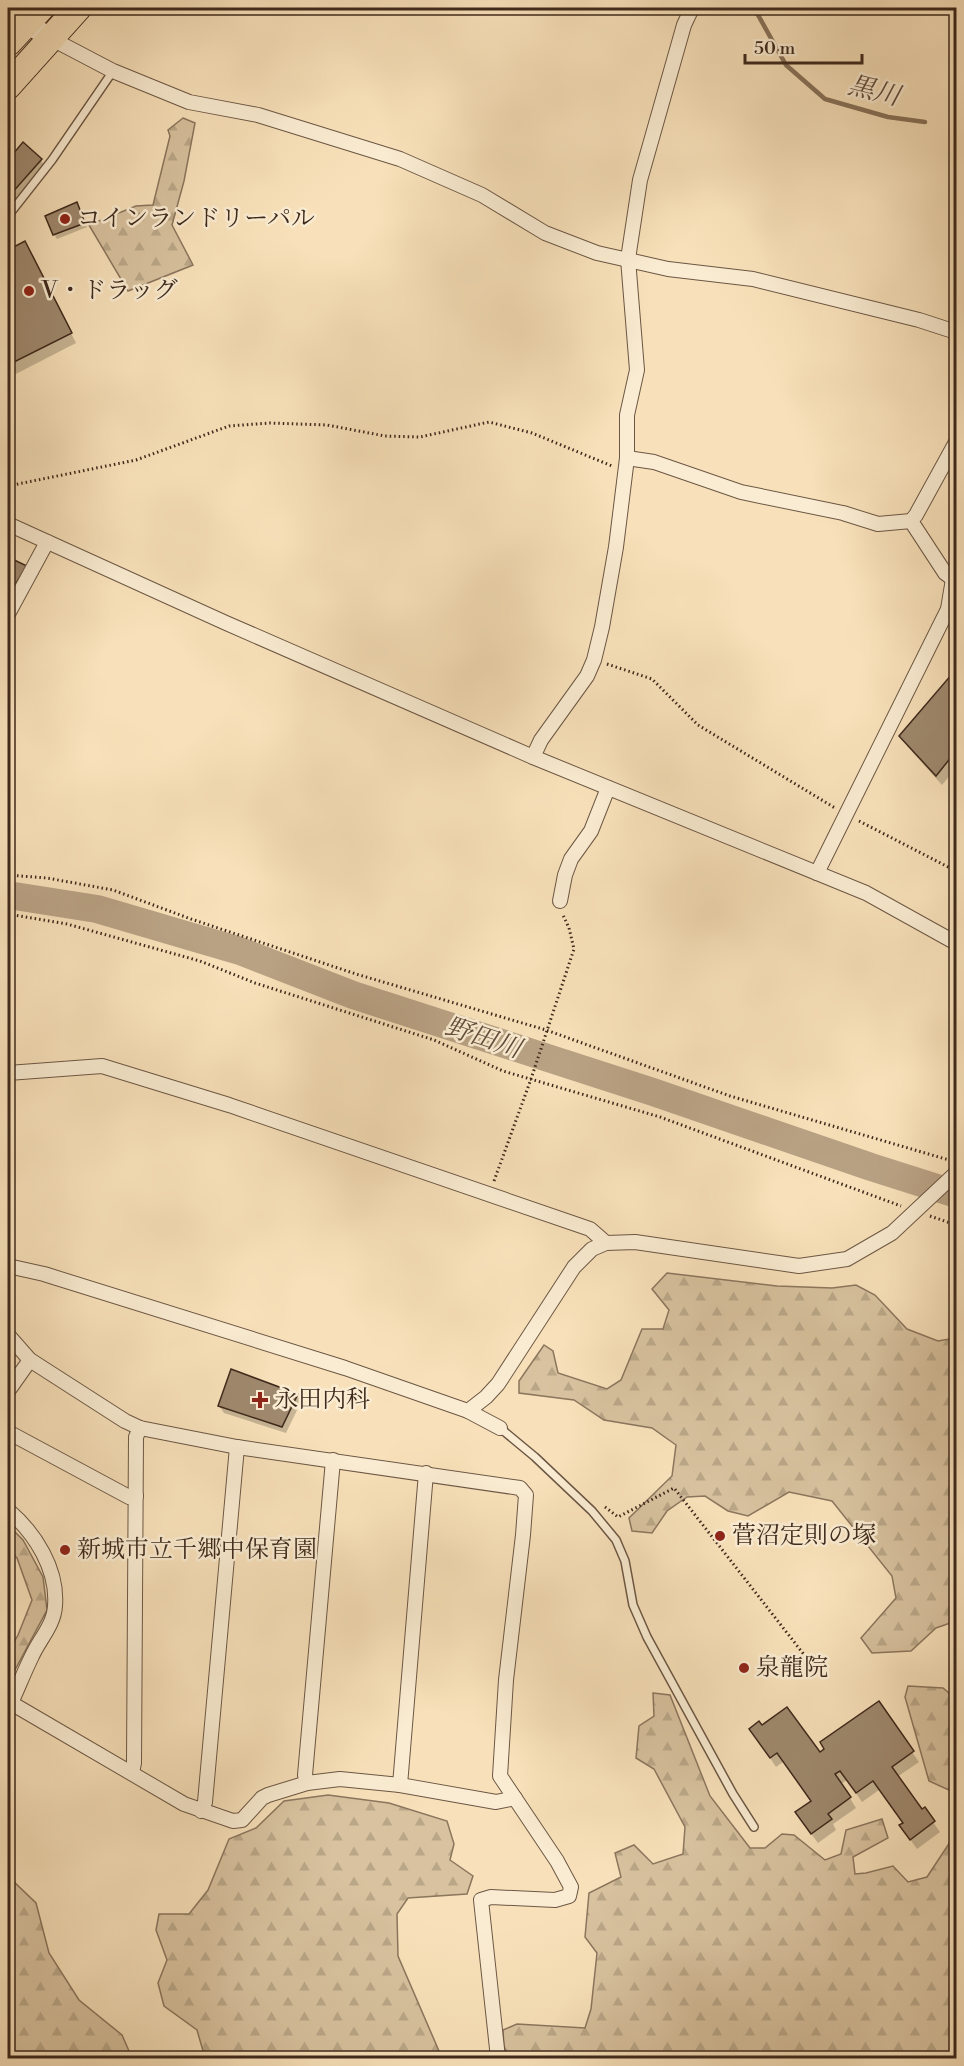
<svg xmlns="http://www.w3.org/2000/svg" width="964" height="2066" font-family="'Libre Bodoni','Noto Serif JP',serif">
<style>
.forest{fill:url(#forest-firs);stroke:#8b765e;stroke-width:1.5}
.shadow{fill:#0003}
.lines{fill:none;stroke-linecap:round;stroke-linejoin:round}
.stream{stroke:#88725a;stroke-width:4.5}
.river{stroke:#b9a284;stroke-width:28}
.building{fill:#9f896e;stroke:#3e291c;stroke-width:1.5}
.lane-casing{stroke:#6c5744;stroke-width:10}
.street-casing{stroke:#6c5744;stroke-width:16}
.secondary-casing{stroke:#3e291c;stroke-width:22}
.highway-casing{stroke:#3e291c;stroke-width:28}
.path{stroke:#3e291c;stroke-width:3;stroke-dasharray:1.5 3;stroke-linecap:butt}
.lane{stroke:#faecd2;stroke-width:7}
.street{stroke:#faecd2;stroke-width:14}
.secondary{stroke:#faecd2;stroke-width:20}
.highway{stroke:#f8e1ba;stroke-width:26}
.poi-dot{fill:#8f2418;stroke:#faecd2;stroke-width:2}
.labels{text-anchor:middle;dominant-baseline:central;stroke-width:5;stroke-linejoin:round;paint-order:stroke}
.poi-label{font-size:24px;fill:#3e291c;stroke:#faecd2;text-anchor:start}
.water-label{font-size:26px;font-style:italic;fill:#634d3b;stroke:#faecd2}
</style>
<defs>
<pattern id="forest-firs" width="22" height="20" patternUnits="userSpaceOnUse" patternTransform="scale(1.5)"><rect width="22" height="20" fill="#d8c29f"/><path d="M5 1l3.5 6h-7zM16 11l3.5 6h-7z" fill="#baa788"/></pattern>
</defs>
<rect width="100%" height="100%" fill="#f8e1ba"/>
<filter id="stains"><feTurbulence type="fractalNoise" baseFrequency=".00333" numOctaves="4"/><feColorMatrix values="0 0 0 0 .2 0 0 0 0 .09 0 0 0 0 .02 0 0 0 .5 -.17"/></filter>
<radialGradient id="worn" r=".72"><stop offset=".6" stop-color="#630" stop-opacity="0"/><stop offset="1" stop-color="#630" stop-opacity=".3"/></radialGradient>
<g class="forest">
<path d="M183 118 195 123 184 181 172 225 193 265 128 291 89 225 136 206 153 205 170 136 168 130Z"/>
<path d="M667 1273 777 1286 832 1288 856 1285 875 1295 907 1329 938 1341 956 1338V1621L936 1628 911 1651 872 1653 861 1638 896 1598 892 1576 832 1501 789 1492 748 1516 728 1511 705 1496 687 1497 667 1511 652 1533 632 1531 629 1518 672 1476 676 1445 652 1428 604 1420 574 1400 519 1393V1381L544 1345 553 1351 558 1373 607 1389 621 1380 642 1329H663L669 1310 652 1289Z"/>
<path d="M8 1525 23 1540 43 1577 47 1610 8 1683V1653L18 1635 32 1600 17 1558 8 1549Z"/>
<path d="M908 1686 943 1688 956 1699V1791H951L929 1781 905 1697Z"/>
<path d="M653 1693 670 1695 710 1796 750 1848H765L782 1834 794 1835 825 1860 841 1854 846 1830 882 1819 888 1838 853 1857 855 1874 866 1873 893 1866 908 1882 927 1877 956 1833V2058H510L504 2048 503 2030 517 2024 585 2028 591 2009 597 1953 585 1937 589 1893 621 1877 615 1853 634 1845 653 1864 683 1854 685 1827 654 1769 636 1758 639 1726 654 1716Z"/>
<path d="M328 1795 389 1803 447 1821 454 1844 450 1860 473 1876 467 1894 408 1898 397 1914 398 1956 442 2058H205L197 2030 164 2006 158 1983 167 1960 156 1930 159 1914H189L208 1890 229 1839 256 1828 284 1801Z"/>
<path d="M8 1871 10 1878 36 1903 49 1953 79 2000 122 2035 132 2058H8Z"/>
</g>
<g class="shadow">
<path d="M24 144 41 160 45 167 15 200 8 193V162Z"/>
<path d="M79 208 87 227 57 239 54 234Z"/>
<path d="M25 243 76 343 8 378V252Z"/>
<path d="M8 558 26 567 8 607Z"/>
<path d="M952 676 956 680V768L942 785 907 746 901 736Z"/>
<path d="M297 1395 301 1402 286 1433 224 1413 219 1406Z"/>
<path d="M878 1703 919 1762 897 1777 922 1811 924 1809 940 1832 917 1849 907 1835 904 1824 879 1790 862 1802 847 1780 841 1784 856 1808 833 1824 836 1830 818 1843 803 1823 812 1802 783 1762 776 1767 751 1729 819 1754Z"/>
</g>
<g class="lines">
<path class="stream" d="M751 8 758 15 786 65 825 99 888 117 925 122"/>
<path class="river" d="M8 895 97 909 240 951 353 995 653 1092 871 1167 956 1194"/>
</g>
<g class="building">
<path d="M23 142 42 159 11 194 8 191V160Z"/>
<path d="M77 202 85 223 53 235 45 216Z"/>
<path d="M25 241 72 333 8 365V250Z"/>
<path d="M8 557 27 566 8 596Z"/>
<path d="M952 674 956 678V751L936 776 899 736Z"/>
<path d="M231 1369 298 1394 282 1427 218 1406Z"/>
<path d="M879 1701 914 1751 892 1767 922 1809 925 1807 935 1821 910 1840 899 1825 903 1823 873 1781 856 1793 840 1771 835 1774 851 1797 828 1814 832 1819 811 1834 795 1812 811 1801 777 1753 770 1758 749 1729 759 1721 762 1725 787 1707 820 1752 824 1749 820 1742Z"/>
</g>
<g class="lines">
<defs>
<g id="lane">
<path d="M8 216 52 160 113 71"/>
<path d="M500 1428 535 1457 592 1511 616 1540 625 1561 633 1605 647 1637 733 1794 754 1827"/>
</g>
<g id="street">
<path d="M954 8 956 10"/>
<path d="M50 38 113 71 189 102 258 115 400 159 482 195 545 233 597 253 668 269 753 279 919 320 956 332"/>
<path d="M627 458 654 462 741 492 843 513 878 524 911 521"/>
<path d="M8 524 226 623 533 757 866 893 956 943"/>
<path d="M953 579 945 573 911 521 916 515 956 442"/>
<path d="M8 614 47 542"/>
<path d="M533 757 541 740 587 676 594 660 602 627 616 547 627 458V415L637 370 628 259 640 180 684 25 692 8"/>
<path d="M817 873 948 609 953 579 956 573"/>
<path d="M560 901 565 875 571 859 591 831 608 788"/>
<path d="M8 1073 102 1066 229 1105 590 1229 606 1243"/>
<path d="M8 1266 44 1274 345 1368 468 1411 486 1397 498 1384 574 1267 592 1249 606 1243 635 1242 799 1266 847 1259 892 1233 956 1173"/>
<path d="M8 1335 30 1360 125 1421 140 1428 237 1447 520 1488 526 1495 523 1535 506 1680 500 1776 557 1861 571 1887 569 1896 555 1900 491 1897 481 1900 498 2058"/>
<path d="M8 1391 30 1360"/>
<path d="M468 1411 500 1428"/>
<path d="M8 1432 129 1497 136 1496"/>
<path d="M8 1510C35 1533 58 1569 55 1606 54 1625 39 1640 32 1656 24 1672 18 1688 11 1703L184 1804 233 1821 242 1820 262 1798 268 1795 307 1783 340 1779 400 1785 496 1802 515 1798"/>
<path d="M132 1773 134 1763 136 1437 140 1428"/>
<path d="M307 1783 305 1775 333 1460"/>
<path d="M400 1785 426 1473"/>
<path d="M201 1811 205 1802 237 1447"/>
</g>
<path id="secondary" d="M8 13 38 30"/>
<g id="highway">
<path d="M8 43 41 8"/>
<path d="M8 86 78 8"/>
</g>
</defs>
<use href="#lane" class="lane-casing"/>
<use href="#street" class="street-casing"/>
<use href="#secondary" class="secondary-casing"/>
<use href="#highway" class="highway-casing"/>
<g class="path">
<path d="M8 486 136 460 229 426 270 423 327 425 385 436 420 437 489 422 532 433 612 466"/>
<path d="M607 664 652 679 698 725 835 808"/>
<path d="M859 821 956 871"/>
<path d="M8 875 47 878 113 890 191 919 356 974 546 1030 730 1096 949 1160"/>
<path d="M8 914 67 924 200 961 255 983 434 1040 503 1071 660 1117 901 1206"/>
<path d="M494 1181 531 1079 574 949 569 928 563 915"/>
<path d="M930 1216 956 1225"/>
<path d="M605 1507 618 1517 674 1488 816 1670"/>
</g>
<use href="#lane" class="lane"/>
<use href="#street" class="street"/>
<use href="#secondary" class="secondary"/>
<use href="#highway" class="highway"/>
</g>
<g class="poi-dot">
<circle cx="65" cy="219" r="6"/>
<circle cx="29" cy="291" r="6"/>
<path d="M257 1391h6v6h6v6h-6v6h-6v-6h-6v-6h6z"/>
<circle cx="720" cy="1536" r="6"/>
<circle cx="65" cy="1550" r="6"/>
<circle cx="744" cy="1668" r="6"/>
</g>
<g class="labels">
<g class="poi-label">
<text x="77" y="219">コインランドリーパル</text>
<text x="41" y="291">V・ドラッグ</text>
<text x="274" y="1400">永田内科</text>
<text x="732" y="1536">菅沼定則の塚</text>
<text x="77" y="1550">新城市立千郷中保育園</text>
<text x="756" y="1668">泉龍院</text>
</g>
<g class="water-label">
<text transform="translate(874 91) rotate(14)">黒川</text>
<text transform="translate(483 1038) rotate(18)">野田川</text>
</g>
</g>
<rect width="964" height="2066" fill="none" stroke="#f8e1ba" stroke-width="30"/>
<rect x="9" y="9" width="946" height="2048" fill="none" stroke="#3e291c" stroke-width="3"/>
<rect x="15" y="15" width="934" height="2036" fill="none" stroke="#3e291c" stroke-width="1.5"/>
<path d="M745 54v9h117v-9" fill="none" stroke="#3e291c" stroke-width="3"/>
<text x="754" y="54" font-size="18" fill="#3e291c" stroke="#faecd2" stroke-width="4.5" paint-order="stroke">50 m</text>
<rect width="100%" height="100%" filter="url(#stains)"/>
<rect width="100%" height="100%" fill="url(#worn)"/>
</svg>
